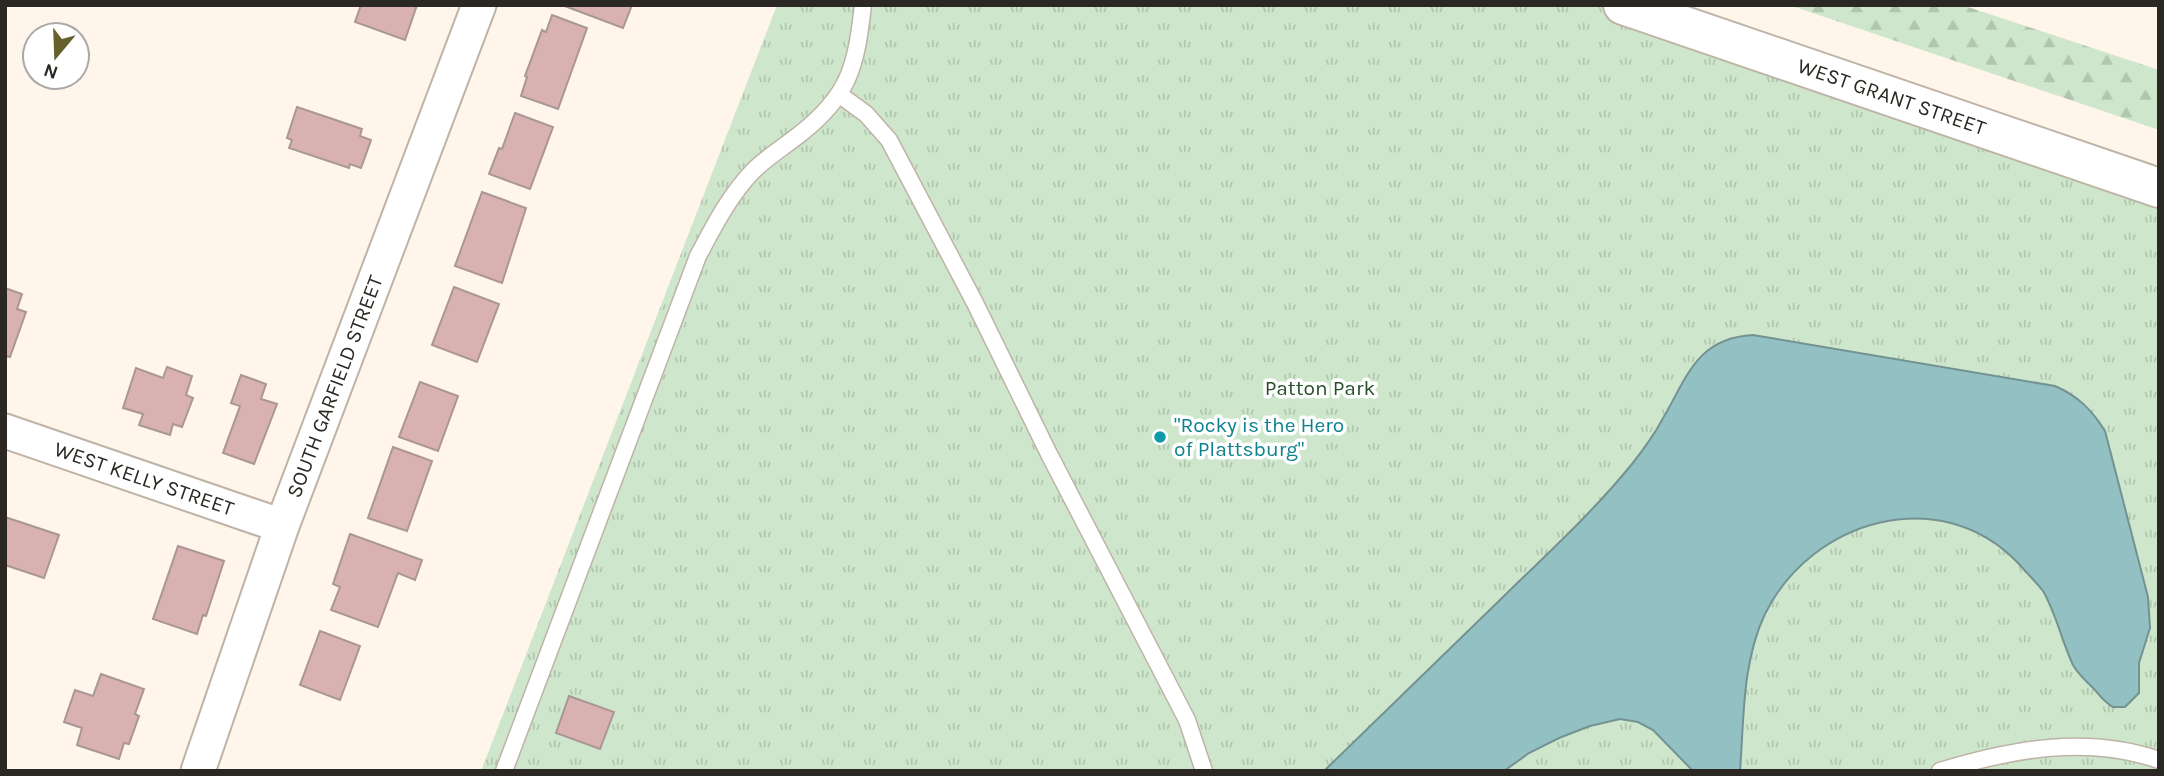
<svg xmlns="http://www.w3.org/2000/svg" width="2164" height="776" font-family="Karla,sans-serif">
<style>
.forest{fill:url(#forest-firs)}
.park{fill:url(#park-tufts)}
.water{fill:#93c0c2;stroke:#749292;stroke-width:2}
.building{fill:#d9b1b0;stroke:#a99695;stroke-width:2}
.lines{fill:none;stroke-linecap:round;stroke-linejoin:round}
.lane-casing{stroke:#beb3a6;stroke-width:19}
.street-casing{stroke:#beb3a6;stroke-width:37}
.secondary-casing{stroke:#beb3a6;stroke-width:42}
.lane{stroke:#fff;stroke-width:16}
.street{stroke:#fff;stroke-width:33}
.secondary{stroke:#fff;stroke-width:38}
.culture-dot{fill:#0f9aa8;stroke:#fff;stroke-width:2.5}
.labels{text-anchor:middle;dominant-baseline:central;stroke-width:7;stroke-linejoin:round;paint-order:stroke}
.street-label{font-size:21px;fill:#2b2722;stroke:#fff}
.park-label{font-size:21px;fill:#284f28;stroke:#fff}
.culture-label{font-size:21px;fill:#0d838f;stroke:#fff;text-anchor:start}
</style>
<defs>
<pattern id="forest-firs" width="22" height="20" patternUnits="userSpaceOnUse" patternTransform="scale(1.75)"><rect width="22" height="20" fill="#cee7cc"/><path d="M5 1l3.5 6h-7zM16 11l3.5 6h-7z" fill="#b1c6af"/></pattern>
<pattern id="park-tufts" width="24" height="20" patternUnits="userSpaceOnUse" patternTransform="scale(1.75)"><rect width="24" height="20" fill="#cee7cc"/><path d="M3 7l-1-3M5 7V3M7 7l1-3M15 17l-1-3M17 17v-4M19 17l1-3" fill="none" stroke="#b1c6af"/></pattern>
</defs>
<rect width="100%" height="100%" fill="#fff5ea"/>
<path class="forest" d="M1789 5H1962L2159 70V130Z"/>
<path class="park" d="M777 5H1628L2159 188V771H481Z"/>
<path class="water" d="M1753 335 2055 386C2078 396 2092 410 2105 431L2148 597 2150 628 2139 663V693L2125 707H2113C2105 703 2100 696 2094 689 2087 682 2078 674 2073 665 2062 642 2056 613 2043 591 2036 582 2026 572 2018 563 1941 482 1812 519 1765 614 1742 662 1744 719 1740 771H1693L1653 730 1638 722 1620 719 1590 726 1559 738 1529 753 1504 771H1324C1384 713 1443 655 1503 597 1547 554 1594 511 1632 464 1643 450 1654 435 1662 420 1687 378 1696 338 1753 335Z"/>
<g class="building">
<path d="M361 5H417L405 40 355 22Z"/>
<path d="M562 5H632L623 28Z"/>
<path d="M552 15 587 28 558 109 521 96 527 77 525 76 542 30 546 32Z"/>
<path d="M297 107 362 129 360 136 371 140 361 168 350 164 349 168 289 148 292 140 287 138Z"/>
<path d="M515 113 553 127 530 189 489 174 499 148 502 149Z"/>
<path d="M482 192 526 208 502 283 455 266Z"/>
<path d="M454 287 499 304 477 362 432 345Z"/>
<path d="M5 288 22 294 17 309 26 312 10 357 7 356 5 360Z"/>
<path d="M167 367 192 376 186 395 193 398 182 427 173 424 170 435 139 425 143 414 123 408 136 368 163 378Z"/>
<path d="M241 375 266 384 261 399 277 404 254 464 223 453 240 406 231 403Z"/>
<path d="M420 382 458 396 438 451 399 437Z"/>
<path d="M393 447 432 461 407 531 368 518Z"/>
<path d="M5 517 59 535 44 578 5 565Z"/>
<path d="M350 534 422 560 415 580 398 573 378 627 331 610 340 587 333 584Z"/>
<path d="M178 546 224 561 206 616 203 615 197 634 153 619Z"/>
<path d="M320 631 360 646 340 700 300 685Z"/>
<path d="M101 674 144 689 135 714 139 716 129 744 124 743 119 759 77 745 82 728 64 722 75 690 93 696Z"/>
<path d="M569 696 614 712 600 749 556 733Z"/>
</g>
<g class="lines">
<defs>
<g id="lane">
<path d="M840 95 866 114 889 140 975 303 1049 454 1187 720 1204 771"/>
<path d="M504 771 698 256C714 226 729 196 753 171 767 157 785 146 800 134 850 95 856 66 863 5"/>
<path d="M1940 771C2012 749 2087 735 2159 760"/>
</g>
<g id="street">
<path id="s1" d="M5 431 282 526"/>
<path id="s2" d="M198 771 282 526 479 5"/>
</g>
<g id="secondary">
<path id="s3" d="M1623 5 2159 188"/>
</g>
</defs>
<use href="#lane" class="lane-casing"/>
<use href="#street" class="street-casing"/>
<use href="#secondary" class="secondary-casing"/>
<use href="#lane" class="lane"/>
<use href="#street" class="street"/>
<use href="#secondary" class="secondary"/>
</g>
<circle class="culture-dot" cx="1160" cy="437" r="7"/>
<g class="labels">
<g class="street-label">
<text stroke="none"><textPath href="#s3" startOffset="284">WEST GRANT STREET</textPath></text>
<text stroke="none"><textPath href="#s2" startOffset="408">SOUTH GARFIELD STREET</textPath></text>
<text stroke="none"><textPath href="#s1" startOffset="147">WEST KELLY STREET</textPath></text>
</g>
<g class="park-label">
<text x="1320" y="388">Patton Park</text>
</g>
<g class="culture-label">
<text x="1174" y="425">"Rocky is the Hero<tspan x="1174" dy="24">of Plattsburg"</tspan></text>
</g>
</g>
<rect width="2164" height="776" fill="none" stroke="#2b2722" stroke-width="14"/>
<g transform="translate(56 56) rotate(199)"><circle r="33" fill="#ffffff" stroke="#aaa9a7" stroke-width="2"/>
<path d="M0-5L12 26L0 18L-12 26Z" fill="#66602c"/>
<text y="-10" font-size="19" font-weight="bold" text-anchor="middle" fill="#2b2722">N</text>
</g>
</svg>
